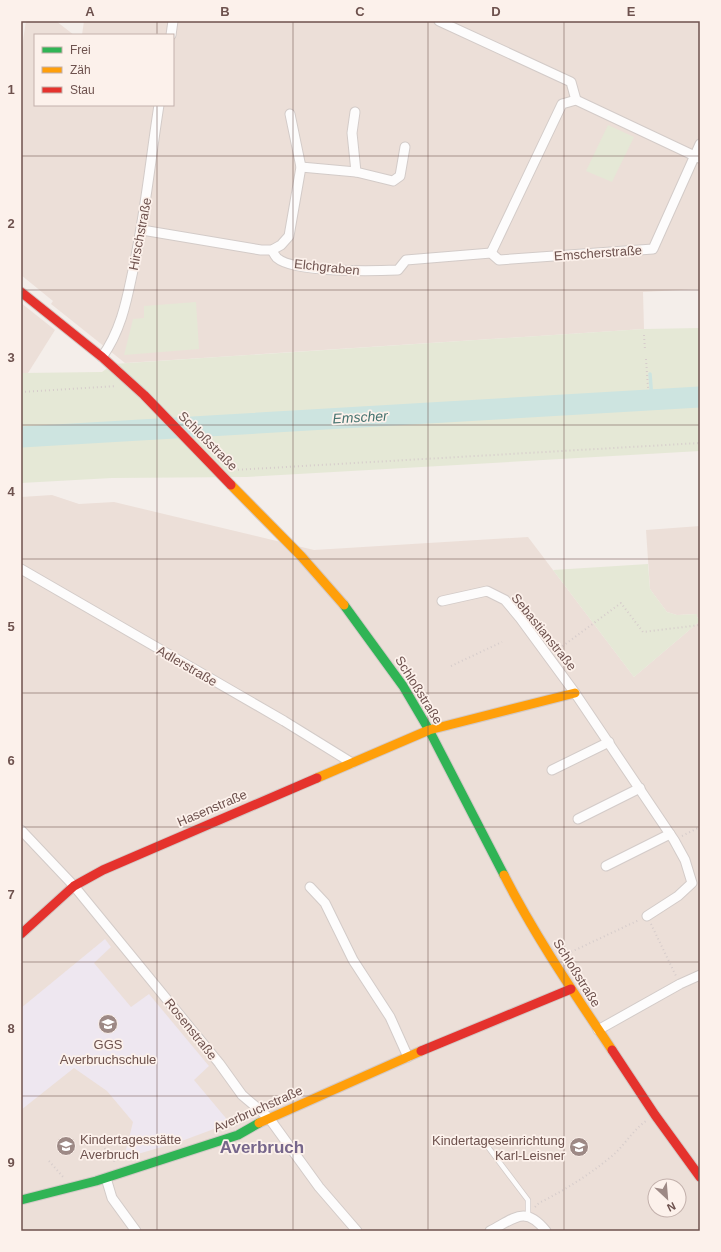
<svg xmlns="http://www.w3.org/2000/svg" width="721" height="1252" font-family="Helvetica,sans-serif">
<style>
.residential{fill:#ecdfd8;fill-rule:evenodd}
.education{fill:#eee7f0}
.green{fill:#e5e8d6}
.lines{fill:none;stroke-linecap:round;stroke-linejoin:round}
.stream{stroke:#cde4e0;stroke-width:3.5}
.river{stroke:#cde4e0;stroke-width:21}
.lane-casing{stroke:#d3cbc8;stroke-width:6}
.street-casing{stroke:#d3cbc8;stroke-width:11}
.fast-casing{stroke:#d3c9c6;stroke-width:11}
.slow-casing{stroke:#d3c9c6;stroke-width:11}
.jam-casing{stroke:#d3c9c6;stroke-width:11}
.path{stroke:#d6cccb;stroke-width:2;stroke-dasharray:1 3;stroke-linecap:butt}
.lane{stroke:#fdfcfc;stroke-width:4.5}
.street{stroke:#fdfcfc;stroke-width:9}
.fast{stroke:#30b455;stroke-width:9}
.slow{stroke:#ff9f0a;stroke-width:9}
.jam{stroke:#e5322d;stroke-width:9}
.grid{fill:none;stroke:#6e524e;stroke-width:1;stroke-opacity:0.55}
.labels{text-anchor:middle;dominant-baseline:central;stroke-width:3.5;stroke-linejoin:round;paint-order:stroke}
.street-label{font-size:13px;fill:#6e524e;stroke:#fcf1eb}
.poi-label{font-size:13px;fill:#6e524e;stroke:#fcf1eb}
.water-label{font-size:14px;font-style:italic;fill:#44726f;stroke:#fcf1eb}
.district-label{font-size:17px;font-weight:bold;fill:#76668b;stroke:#fcf1eb}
.neatline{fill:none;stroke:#6e524e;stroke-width:1.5}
.grid-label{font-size:13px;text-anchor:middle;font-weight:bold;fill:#6e524e}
</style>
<rect width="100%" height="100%" fill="#f4eeea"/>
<g class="residential">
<path d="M26 21H56L74 35H35V105H173V35H82L84 21H700V289L643 292 644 329 125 363 51 304 53 301 21 275V53Z"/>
<path d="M21 303 55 330 28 373H21Z"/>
<path d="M52 495 79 504 114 502 314 550 528 537 634 677 700 621V1231H21V497ZM655 1186H679V1210H655Z"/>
<path d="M700 526V621L697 617V614L677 615 667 612 650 589 646 530Z"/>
</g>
<path class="education" d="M105 939 111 947 94 963 131 1007 149 994 209 1066 194 1080 230 1123 179 1142 124 1158 133 1122 107 1091 74 1068 21 1110V1008Z"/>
<g class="green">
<path d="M608 125 634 137 612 182 586 171Z"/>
<path d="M196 302 199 349 124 355 133 319 144 318V306Z"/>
<path d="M700 328V451L246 477 112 478 21 483V373L102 372 113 364 644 329Z"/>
<path d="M648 564 650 589 664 608 667 612 677 615 697 614V617L700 621 634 677 553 570Z"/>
</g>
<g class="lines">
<path class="stream" d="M650 374 652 400"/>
<path class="river" d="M21 437 700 397"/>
<defs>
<path id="lane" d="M488 1147 528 1200V1215"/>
<g id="street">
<path d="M439 21 571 82 576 100"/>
<path d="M171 35 173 21"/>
<path d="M301 167 356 172 352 133 355 112"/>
<path d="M356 172 393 181 400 176 405 147"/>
<path d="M142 230 261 250H272L281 245 289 236 301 167 290 114"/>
<path d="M272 250C273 252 275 256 277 258 294 273 374 271 398 270L406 260 491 253 499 260 653 249 700 144"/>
<path d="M491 253 562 104 576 100 699 158"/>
<path d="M102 357C120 332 126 304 132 275 145 218 150 162 159 105"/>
<path d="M21 569 284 721 352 763"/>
<path d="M442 601 487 591 505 600 520 618 575 693 674 840 685 860 692 883 678 896 647 916"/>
<path d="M552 770 609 742"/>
<path d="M578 819 640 788"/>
<path d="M21 830 74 886 219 1063 242 1095 269 1118 319 1187 357 1231"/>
<path d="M606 866 670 834"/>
<path d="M310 887 325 903 353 960 390 1017 408 1057"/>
<path d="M598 1030 680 984 700 975"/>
<path d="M106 1178 112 1198 136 1231"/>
<path d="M490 1231C515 1218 525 1205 546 1231"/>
</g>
<g id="fast">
<path d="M344 605 403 686 429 730 504 875"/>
<path d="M21 1200 96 1181 238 1135 259 1123"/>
</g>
<g id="slow">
<path d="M231 485 301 556 344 605"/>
<path d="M317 778 429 730 575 693"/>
<path d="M504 875C535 936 574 993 612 1050"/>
<path d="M259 1123 421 1051"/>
</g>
<g id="jam">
<path d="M21 292 102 357 144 395 231 485"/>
<path d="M21 934 74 886 103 870 317 778"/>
<path d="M612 1050 655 1115 700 1177"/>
<path d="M421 1051 571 989"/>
</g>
</defs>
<use href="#lane" class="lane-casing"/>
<use href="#street" class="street-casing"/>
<use href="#fast" class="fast-casing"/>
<use href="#slow" class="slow-casing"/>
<use href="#jam" class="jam-casing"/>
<g class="path">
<path d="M644 335 645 350"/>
<path d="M646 359 648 388"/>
<path d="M21 392 116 386"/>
<path d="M234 470 700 443"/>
<path d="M556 651 621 603 643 632 700 625"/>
<path d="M451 666 502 642"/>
<path d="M682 836 700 827"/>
<path d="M651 924 676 976"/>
<path d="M565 957 571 952 639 920"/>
<path d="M102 1145 113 1158 115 1163"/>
<path d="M49 1161 64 1178"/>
<path d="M535 1207 539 1203C565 1190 589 1175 612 1156 624 1146 632 1131 646 1121"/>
</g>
<use href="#lane" class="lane"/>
<use href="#street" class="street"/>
<use href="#fast" class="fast"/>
<use href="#slow" class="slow"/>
<use href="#jam" class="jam"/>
</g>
<path class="grid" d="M157 21V35M293 21V1231M428 21V1231M564 21V1231M157 105V1231M21 156H700M21 290H700M21 425H700M21 559H700M21 693H700M21 827H700M21 962H700M21 1096H700"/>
<defs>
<symbol id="school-disc" viewBox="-11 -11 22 22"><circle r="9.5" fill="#9d8985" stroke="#fcf1eb"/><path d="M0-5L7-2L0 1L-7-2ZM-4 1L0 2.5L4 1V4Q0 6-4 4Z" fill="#fff"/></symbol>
</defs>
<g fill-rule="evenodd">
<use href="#school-disc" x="97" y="1013" width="22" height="22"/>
<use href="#school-disc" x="55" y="1135" width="22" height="22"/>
<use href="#school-disc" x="568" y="1136" width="22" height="22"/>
</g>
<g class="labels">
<g class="street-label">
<text transform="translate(140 234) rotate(-79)">Hirschstraße</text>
<text transform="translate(598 253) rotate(-4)">Emscherstraße</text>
<text transform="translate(327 267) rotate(6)">Elchgraben</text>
<text transform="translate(208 441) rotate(45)">Schloßstraße</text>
<text transform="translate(544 632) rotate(51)">Sebastianstraße</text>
<text transform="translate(187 666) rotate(30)">Adlerstraße</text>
<text transform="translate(419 690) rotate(58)">Schloßstraße</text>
<text transform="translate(212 808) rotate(-23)">Hasenstraße</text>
<text transform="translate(577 973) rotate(58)">Schloßstraße</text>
<text transform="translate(191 1029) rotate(51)">Rosenstraße</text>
<text transform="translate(258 1109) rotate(-24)">Averbruchstraße</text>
</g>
<g class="poi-label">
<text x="108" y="1044">GGS<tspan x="108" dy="15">Averbruchschule</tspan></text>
<text x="80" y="1139" text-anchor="start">Kindertagesstätte<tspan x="80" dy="15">Averbruch</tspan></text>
<text x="565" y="1140" text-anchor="end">Kindertageseinrichtung<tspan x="565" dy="15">Karl-Leisner</tspan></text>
</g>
<g class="water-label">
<text transform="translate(360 417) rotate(-3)">Emscher</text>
</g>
<g class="district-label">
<text x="262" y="1147">Averbruch</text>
</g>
</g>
<rect width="721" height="1252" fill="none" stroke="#fcf1eb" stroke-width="44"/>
<rect x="34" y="34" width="140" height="72" fill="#fcf1eb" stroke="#c3b1ac"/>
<rect x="42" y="47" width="20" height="6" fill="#30b455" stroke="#c3b1ac"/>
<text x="70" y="54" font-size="12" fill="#6e524e">Frei</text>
<rect x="42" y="67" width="20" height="6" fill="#ff9f0a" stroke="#c3b1ac"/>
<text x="70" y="74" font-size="12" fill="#6e524e">Zäh</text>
<rect x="42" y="87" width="20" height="6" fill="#e5322d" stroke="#c3b1ac"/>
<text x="70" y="94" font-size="12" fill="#6e524e">Stau</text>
<g transform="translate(667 1198) rotate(154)"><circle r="19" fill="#fcf1eb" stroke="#c3b1ac"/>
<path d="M0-3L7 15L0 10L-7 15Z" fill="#9d8985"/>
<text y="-6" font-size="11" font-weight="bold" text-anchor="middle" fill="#6e524e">N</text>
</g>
<rect x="22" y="22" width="677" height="1208" class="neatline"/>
<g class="grid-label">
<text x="90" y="16">A</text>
<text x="225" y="16">B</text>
<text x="360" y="16">C</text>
<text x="496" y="16">D</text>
<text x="631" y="16">E</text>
<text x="11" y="94">1</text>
<text x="11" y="228">2</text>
<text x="11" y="362">3</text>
<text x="11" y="496">4</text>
<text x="11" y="631">5</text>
<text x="11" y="765">6</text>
<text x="11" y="899">7</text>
<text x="11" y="1033">8</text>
<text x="11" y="1167">9</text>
</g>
</svg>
